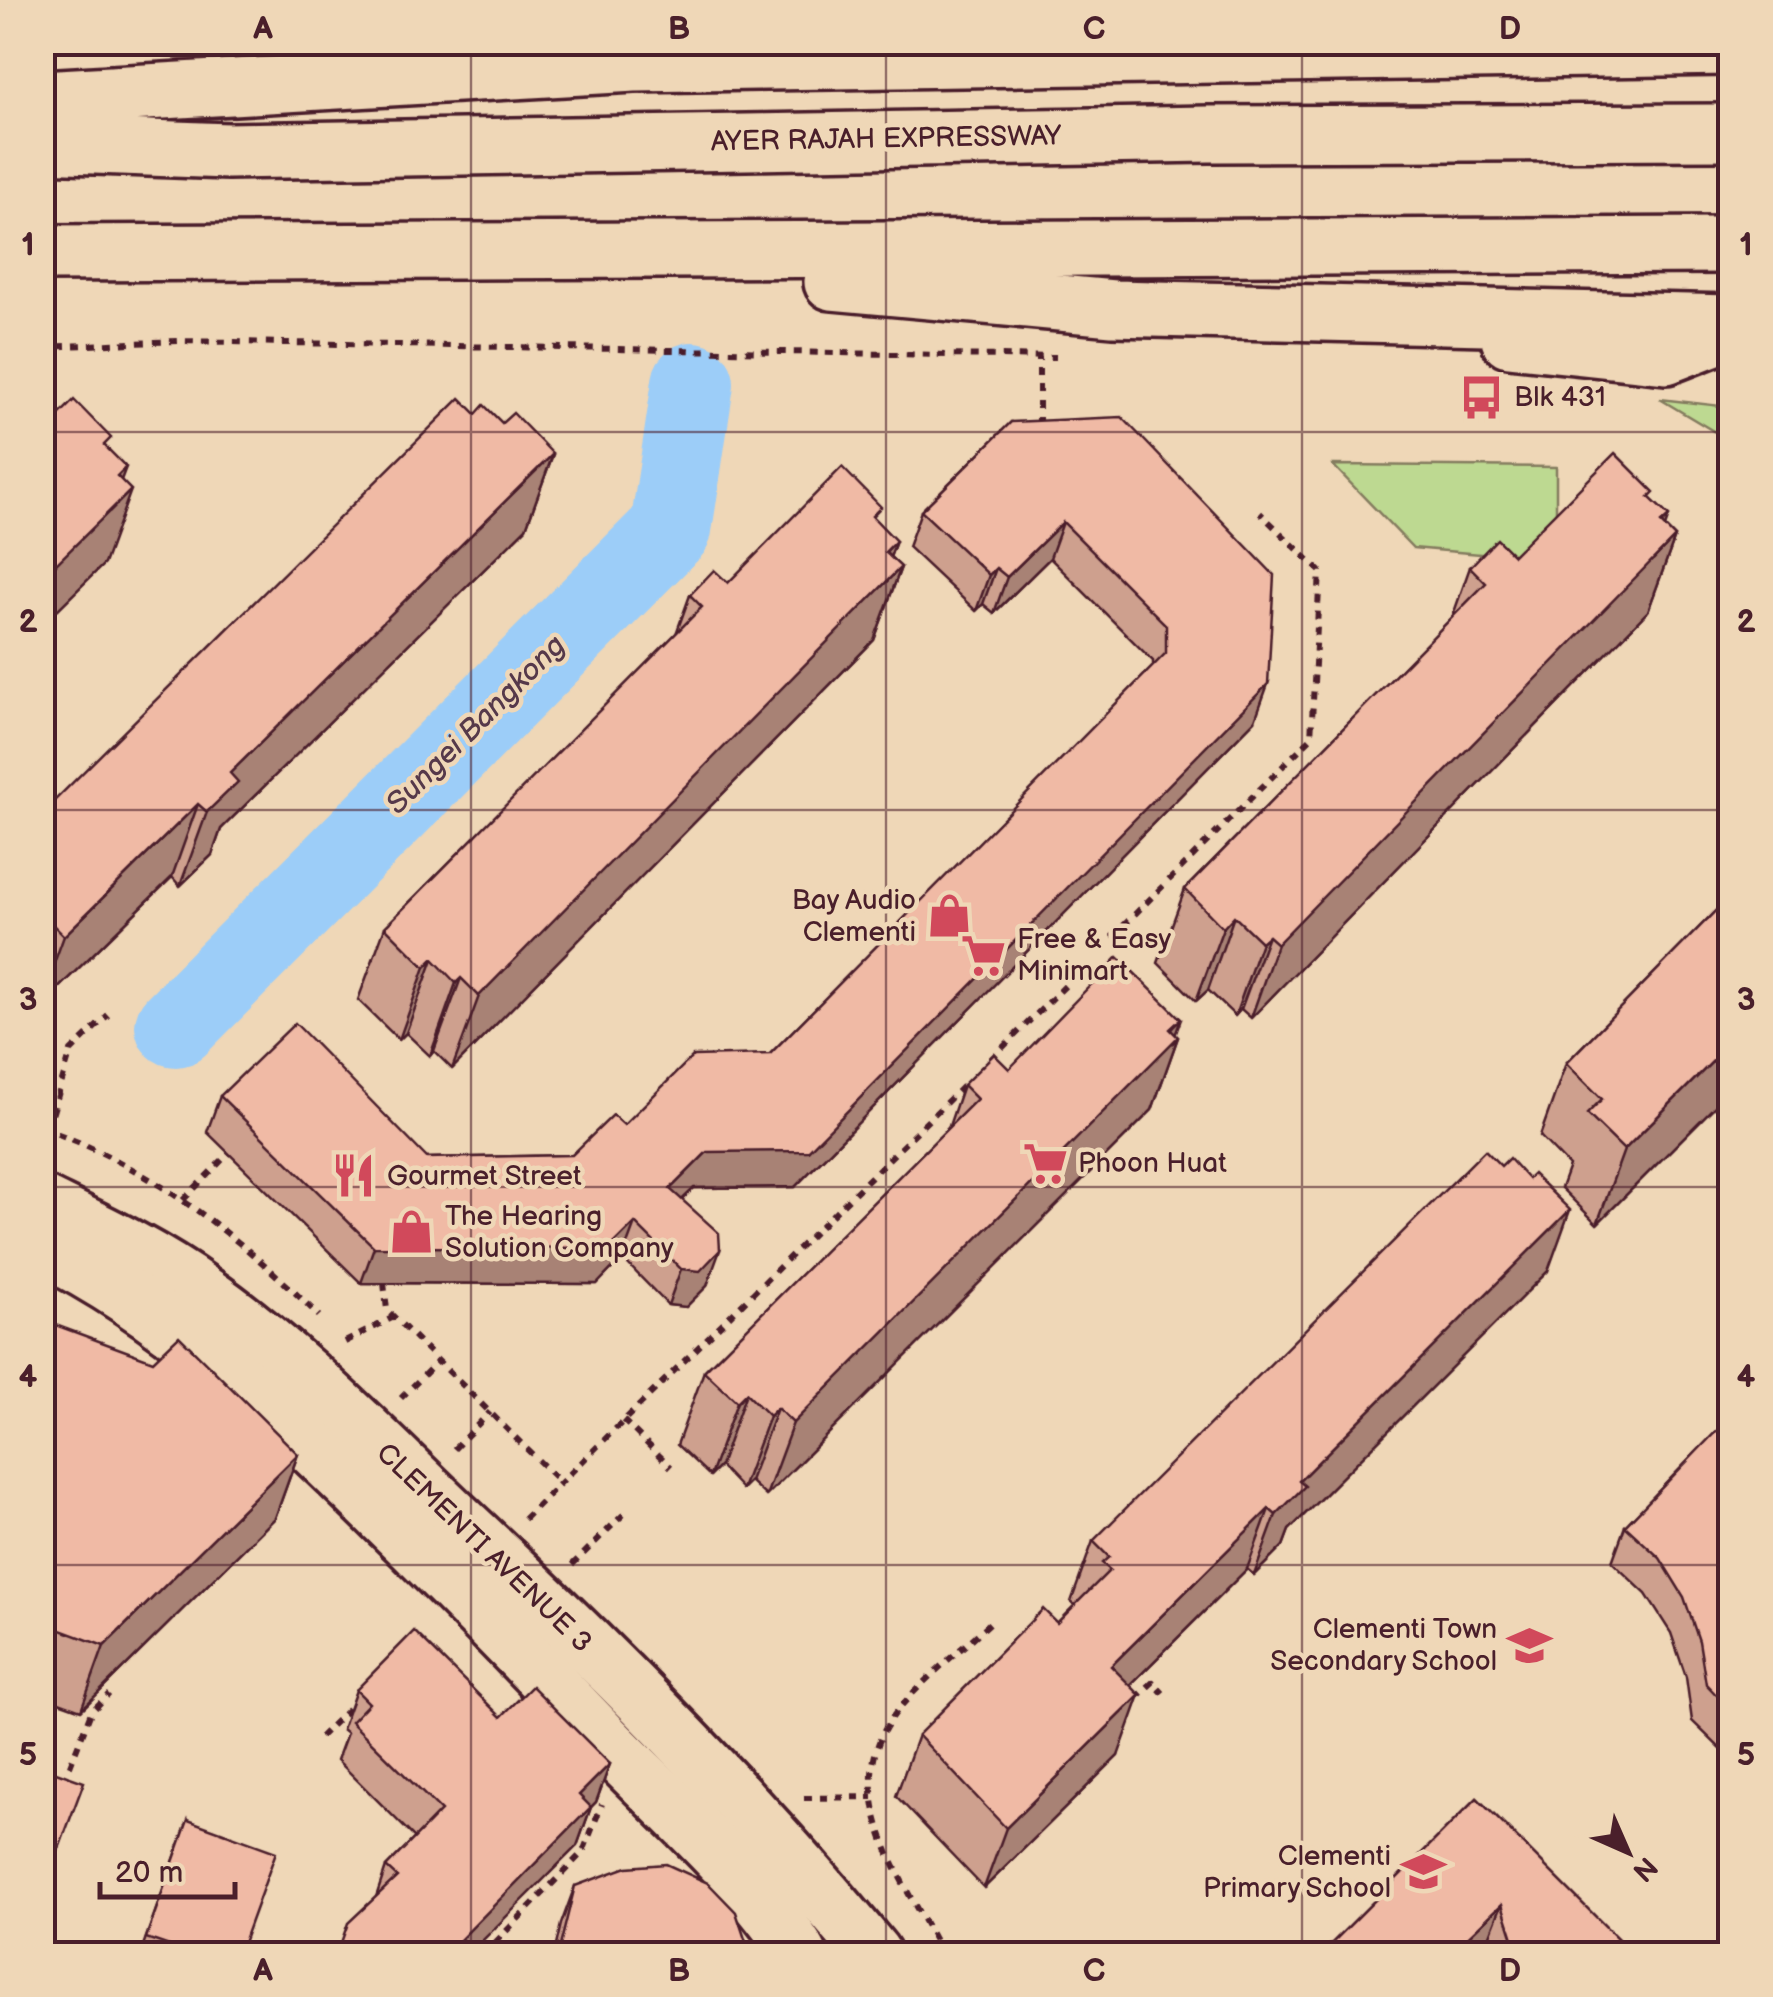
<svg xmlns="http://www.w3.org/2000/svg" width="1773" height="1997" font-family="'Balsamiq Sans',sans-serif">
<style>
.green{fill:#bdd991;stroke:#847c5e;stroke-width:2.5}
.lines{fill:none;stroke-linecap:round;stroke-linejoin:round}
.river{stroke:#9ccdf8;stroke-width:82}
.minor-casing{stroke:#4a1f2b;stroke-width:62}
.highway-casing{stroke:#4a1f2b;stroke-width:62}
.path{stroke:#4a1f2b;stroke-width:6;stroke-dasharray:8 8;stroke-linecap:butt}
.minor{stroke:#efd7b7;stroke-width:55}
.highway{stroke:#efd7b7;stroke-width:55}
.wall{fill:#cea08e;stroke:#4a1f2b;stroke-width:2.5}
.shaded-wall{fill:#a88274;stroke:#4a1f2b;stroke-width:2.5}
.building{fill:#f0baa5;stroke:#4a1f2b;stroke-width:2.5}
.grid{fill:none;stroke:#4a1f2b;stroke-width:2.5;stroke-opacity:0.55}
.labels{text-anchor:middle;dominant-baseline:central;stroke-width:9;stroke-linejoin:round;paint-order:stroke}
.street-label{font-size:28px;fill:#4a1f2b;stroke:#efd7b7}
.poi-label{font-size:28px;fill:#4a1f2b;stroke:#efd7b7;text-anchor:start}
.water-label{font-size:30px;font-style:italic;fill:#56394a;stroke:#efd7b7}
.neatline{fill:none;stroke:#4a1f2b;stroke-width:4}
.grid-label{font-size:32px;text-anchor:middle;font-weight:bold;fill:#4a1f2b}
</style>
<rect width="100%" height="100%" fill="#efd7b7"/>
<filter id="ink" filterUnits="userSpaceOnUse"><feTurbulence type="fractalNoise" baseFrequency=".01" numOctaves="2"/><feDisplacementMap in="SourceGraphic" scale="20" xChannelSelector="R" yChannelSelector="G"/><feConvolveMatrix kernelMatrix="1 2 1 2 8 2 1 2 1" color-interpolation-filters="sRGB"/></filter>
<g filter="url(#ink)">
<g class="green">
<path d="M1660 399 1730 407V441Z"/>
<path d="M1333 465 1556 467V526L1525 558 1413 548Z"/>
</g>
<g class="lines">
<path class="river" d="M176 1026 671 529 693 383"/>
<defs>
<g id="minor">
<path d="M1509 339 1666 356 1730 331"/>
<path d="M42 1204C97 1231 151 1256 201 1292 293 1356 374 1441 455 1518 600 1653 748 1801 873 1954"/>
<path d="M42 1247C169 1310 270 1404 370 1503 448 1579 525 1657 600 1736 667 1805 747 1873 799 1954"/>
</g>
<g id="highway">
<path d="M42 98 634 64 1730 47"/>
<path d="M42 144 228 151 1209 134 1730 132"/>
<path d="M42 253 1730 245"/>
<path d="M832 282 1113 308 1730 323"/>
</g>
</defs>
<use href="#minor" class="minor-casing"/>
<use href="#highway" class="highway-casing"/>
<g class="path">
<path d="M42 347 178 341 1056 357"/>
<path d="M1039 425V357"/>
<path d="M1112 937 1311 738 1320 571 1260 513"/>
<path d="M991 1059 1065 986"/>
<path d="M42 1128C149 1165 240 1237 319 1316"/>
<path d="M48 1129 71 1051 108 1015"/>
<path d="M183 1200 229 1153"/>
<path d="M384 1283 387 1310 561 1483"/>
<path d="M345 1342 394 1317"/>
<path d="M401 1398 438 1361"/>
<path d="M623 1420 671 1467"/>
<path d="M454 1449 490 1412"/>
<path d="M524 1519 968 1081"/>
<path d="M572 1565 628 1510"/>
<path d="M1136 1698 1153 1682 1163 1693"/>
<path d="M320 1737 355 1702"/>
<path d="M64 1781 91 1712 109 1694"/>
<path d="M804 1798 873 1797"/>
<path d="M484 1954 583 1852 602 1804"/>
<path d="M942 1954C907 1886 839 1798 890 1721 913 1686 963 1649 994 1619"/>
</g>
<use href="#minor" class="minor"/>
<use href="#highway" class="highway"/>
</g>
<g class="wall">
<path d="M476 414 502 423 553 454 526 528 221 829 212 855 180 886 172 877 42 1004V813Z"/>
<path d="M1011 422 1255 720 795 1187 694 1188 682 1199 707 1286 686 1307 668 1305 622 1258 597 1284 361 1283 207 1132 220 1096 427 1158 572 1155 624 1125 770 1054 1153 667V661L1050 558 994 613 983 604 976 611 908 547 921 511Z"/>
<path d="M1651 499 1665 527 1675 537 1648 611 1251 1018 1241 1009 1235 1016 1208 990 1196 1001 1158 963 1185 889 1452 618 1470 567 1513 555Z"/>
<path d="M876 521 896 541 890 557 901 567 874 640 452 1069 434 1051 430 1056 406 1033 399 1040 358 1000 385 927 676 634 690 595 728 583Z"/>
<path d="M1730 896V1091L1597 1224 1561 1188 1569 1166 1540 1136 1566 1063Z"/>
<path d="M1175 1034 1178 1037 1152 1110 766 1496 750 1481 742 1489 720 1466 710 1476 677 1445 704 1371 948 1129 963 1085 1009 1069Z"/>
<path d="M1548 1271 1289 1530 1283 1546 1254 1575 1247 1569 1130 1685 1118 1756 984 1888 896 1796 918 1735 1057 1623 1075 1605 1071 1602 1093 1541Z"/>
<path d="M42 1320 298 1454 275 1518 81 1710 42 1696Z"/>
<path d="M1730 1417V1758L1692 1721 1686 1677 1671 1633 1646 1594 1612 1562 1625 1526Z"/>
<path d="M356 1690 501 1717 610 1764 596 1802 591 1807 577 1846 376 1897 386 1867 415 1838 337 1760 347 1733 342 1729Z"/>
<path d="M1477 1798 1633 1954H1493L1488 1940 1474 1954H1321Z"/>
<path d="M188 1820 239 1954H140Z"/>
<path d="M575 1886 748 1954H554L561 1924Z"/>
</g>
<g class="shaded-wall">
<path d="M553 454 526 528 221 829 212 855 180 886 207 812 230 773Z"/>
<path d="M126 467 109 512 131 490 104 564 42 625V578L117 476Z"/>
<path d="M1669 516 1653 560 1675 537 1648 611 1251 1018 1277 944Z"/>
<path d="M1063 522 1050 558 994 613 1007 577Z"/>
<path d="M896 541 878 590 901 567 874 640 452 1069 479 996Z"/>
<path d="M996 568 983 604 976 611 989 575Z"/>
<path d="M1268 684 1255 720 795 1187 694 1188 657 1224 670 1189 707 1152Z"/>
<path d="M198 804 172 877 42 1004V996L64 936Z"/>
<path d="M1234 916 1208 990 1196 1001 1223 928Z"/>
<path d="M1268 936 1241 1009 1235 1016 1261 942Z"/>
<path d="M433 959 406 1033 399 1040 425 967Z"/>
<path d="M461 978 434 1051 430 1056 456 983Z"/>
<path d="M1181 1019 1172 1044 1178 1037 1152 1110 766 1496 793 1423Z"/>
<path d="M1730 1044V1091L1597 1224 1624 1150Z"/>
<path d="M1570 1210 1548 1271 1289 1530 1283 1546 1254 1575 1276 1515 1299 1481Z"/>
<path d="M635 1223 622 1258 597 1284 361 1283 374 1247Z"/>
<path d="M720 1250 707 1286 686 1307 668 1305 681 1269Z"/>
<path d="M746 1393 720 1466 710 1476 737 1402Z"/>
<path d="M777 1408 750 1481 742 1489 769 1416Z"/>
<path d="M298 1454 275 1518 81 1710 104 1646Z"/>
<path d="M1269 1509 1247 1569 1089 1726 1111 1666Z"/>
<path d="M1140 1695 1118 1756 984 1888 1006 1828Z"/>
<path d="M610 1764 596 1802 591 1807 577 1846 469 1954H452L456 1944 579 1795Z"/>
<path d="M1502 1904 1488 1940 1474 1954H1450Z"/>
</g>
<g class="building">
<path d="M460 398 476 414 484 405 502 423 513 413 553 454 230 773 238 782 207 812 198 804 64 936 42 914V813Z"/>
<path d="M74 400 111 438 104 445 126 467 117 476 131 490 42 578V432Z"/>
<path d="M1122 417 1274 575 1268 684 808 1151 707 1152 670 1189 719 1233 720 1250 700 1271 681 1269 635 1223 610 1248 374 1247 220 1096 295 1023 427 1158 572 1155 613 1115 624 1125 693 1056 770 1054 1166 653V625L1063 522 1007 577 996 568 989 575 921 511 1011 422Z"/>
<path d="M1615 453 1654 492 1649 497 1669 516 1661 523 1675 537 1277 944 1268 936 1261 942 1234 916 1223 928 1185 889 1486 583 1470 567 1497 539 1513 555Z"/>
<path d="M842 467 881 507 872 516 896 541 885 552 901 567 479 996 461 978 456 983 433 959 425 967 385 927 702 607 690 595 714 570 728 583Z"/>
<path d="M1730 896V1044L1624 1150 1587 1114 1602 1099 1566 1063Z"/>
<path d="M1118 957 1181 1019 1170 1029 1178 1037 793 1423 777 1408 769 1416 746 1393 737 1402 704 1371 977 1099 963 1085 994 1054 1009 1069Z"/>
<path d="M1485 1150 1501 1166 1509 1158 1528 1179 1533 1174 1570 1210 1299 1481 1305 1486 1276 1515 1269 1509 1111 1666 1140 1695 1006 1828 918 1735 1043 1609 1057 1623 1110 1570 1102 1563 1109 1557 1093 1541Z"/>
<path d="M42 1320 153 1361 179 1336 298 1454 104 1646 42 1623Z"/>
<path d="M1730 1417V1709L1706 1684 1699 1641 1684 1597 1660 1558 1625 1526Z"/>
<path d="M414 1631 501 1717 532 1686 610 1764 579 1795 591 1807 456 1944 452 1954H337L348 1923 397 1877 386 1867 441 1811 351 1722 369 1703 356 1690Z"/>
<path d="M42 1767 84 1782 42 1894Z"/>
<path d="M1477 1798 1633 1954H1518L1502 1904 1450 1954H1321Z"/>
<path d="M188 1820 276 1852 239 1954H193L146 1938Z"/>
<path d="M666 1864 708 1883 736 1912 748 1948V1954H558L575 1886 627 1867Z"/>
</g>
</g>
<path class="grid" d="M471 42V1954M886 42V1954M1302 42V1954M42 432H1730M42 810H1730M42 1187H1730M42 1565H1730"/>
<defs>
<symbol id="bus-bare" viewBox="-9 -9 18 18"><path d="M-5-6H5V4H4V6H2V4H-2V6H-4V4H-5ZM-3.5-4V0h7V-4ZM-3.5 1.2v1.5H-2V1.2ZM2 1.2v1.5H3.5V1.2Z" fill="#d1495b" stroke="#efd7b7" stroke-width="2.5" paint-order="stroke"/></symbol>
<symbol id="shop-bare" viewBox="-9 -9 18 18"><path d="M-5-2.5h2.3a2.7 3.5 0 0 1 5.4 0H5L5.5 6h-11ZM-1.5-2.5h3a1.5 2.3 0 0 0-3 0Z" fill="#d1495b" stroke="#efd7b7" stroke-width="2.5" paint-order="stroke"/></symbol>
<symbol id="supermarket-bare" viewBox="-9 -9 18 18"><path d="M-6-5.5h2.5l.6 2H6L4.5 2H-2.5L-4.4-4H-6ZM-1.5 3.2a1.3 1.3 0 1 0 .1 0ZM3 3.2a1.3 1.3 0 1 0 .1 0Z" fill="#d1495b" stroke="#efd7b7" stroke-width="2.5" paint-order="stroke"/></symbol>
<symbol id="restaurant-bare" viewBox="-9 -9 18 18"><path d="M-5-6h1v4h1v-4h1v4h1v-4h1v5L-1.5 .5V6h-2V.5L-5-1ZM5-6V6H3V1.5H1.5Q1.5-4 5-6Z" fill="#d1495b" stroke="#efd7b7" stroke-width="2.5" paint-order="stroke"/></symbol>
<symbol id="school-bare" viewBox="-9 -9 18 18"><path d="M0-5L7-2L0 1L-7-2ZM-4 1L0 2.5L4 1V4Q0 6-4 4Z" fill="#d1495b" stroke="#efd7b7" stroke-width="2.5" paint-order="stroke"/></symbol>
</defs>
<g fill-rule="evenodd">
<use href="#bus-bare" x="1450" y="366" width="63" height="63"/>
<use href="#shop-bare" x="918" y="884" width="63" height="63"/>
<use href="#supermarket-bare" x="952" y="924" width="63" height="63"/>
<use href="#supermarket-bare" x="1014" y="1132" width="63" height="63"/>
<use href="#restaurant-bare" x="322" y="1144" width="63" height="63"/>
<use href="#shop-bare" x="380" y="1200" width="63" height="63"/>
<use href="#school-bare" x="1498" y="1614" width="63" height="63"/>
<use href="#school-bare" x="1392" y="1840" width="63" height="63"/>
</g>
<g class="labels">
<g class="street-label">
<text transform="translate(886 139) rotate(-1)">AYER RAJAH EXPRESSWAY</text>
<text transform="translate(484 1548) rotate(44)">CLEMENTI AVENUE 3</text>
</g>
<g class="poi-label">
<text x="1514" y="397">Blk 431</text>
<text x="916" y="900" text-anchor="end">Bay Audio<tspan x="916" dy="32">Clementi</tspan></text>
<text x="1017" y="939">Free &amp; Easy<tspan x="1017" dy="32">Minimart</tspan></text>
<text x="1078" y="1163">Phoon Huat</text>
<text x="387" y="1176">Gourmet Street</text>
<text x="445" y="1216">The Hearing<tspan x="445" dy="32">Solution Company</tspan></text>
<text x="1497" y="1629" text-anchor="end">Clementi Town<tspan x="1497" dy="32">Secondary School</tspan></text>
<text x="1391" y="1856" text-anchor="end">Clementi<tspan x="1391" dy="32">Primary School</tspan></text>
</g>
<g class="water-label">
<text transform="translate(476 725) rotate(-45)">Sungei Bangkong</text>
</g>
</g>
<rect width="1773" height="1997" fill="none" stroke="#efd7b7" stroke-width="110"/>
<g transform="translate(1628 1852) rotate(135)" stroke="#efd7b7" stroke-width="8" paint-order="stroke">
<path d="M0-8L18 38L0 25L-18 38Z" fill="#4a1f2b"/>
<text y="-15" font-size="28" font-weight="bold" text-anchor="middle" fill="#4a1f2b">N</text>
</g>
<path d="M100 1882v15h135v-15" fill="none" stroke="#4a1f2b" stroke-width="5"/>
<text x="115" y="1882" font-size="30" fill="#4a1f2b" stroke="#efd7b7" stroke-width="8" paint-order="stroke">20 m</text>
<rect x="55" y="55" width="1663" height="1887" class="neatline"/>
<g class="grid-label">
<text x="263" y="39">A</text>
<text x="679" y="39">B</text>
<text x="1094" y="39">C</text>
<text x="1510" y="39">D</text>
<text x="28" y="255">1</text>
<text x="1746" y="255">1</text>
<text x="28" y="632">2</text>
<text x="1746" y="632">2</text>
<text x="28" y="1010">3</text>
<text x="1746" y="1010">3</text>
<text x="28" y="1387">4</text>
<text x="1746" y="1387">4</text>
<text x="28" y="1765">5</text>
<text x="1746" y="1765">5</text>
<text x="263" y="1981">A</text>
<text x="679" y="1981">B</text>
<text x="1094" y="1981">C</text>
<text x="1510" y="1981">D</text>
</g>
</svg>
